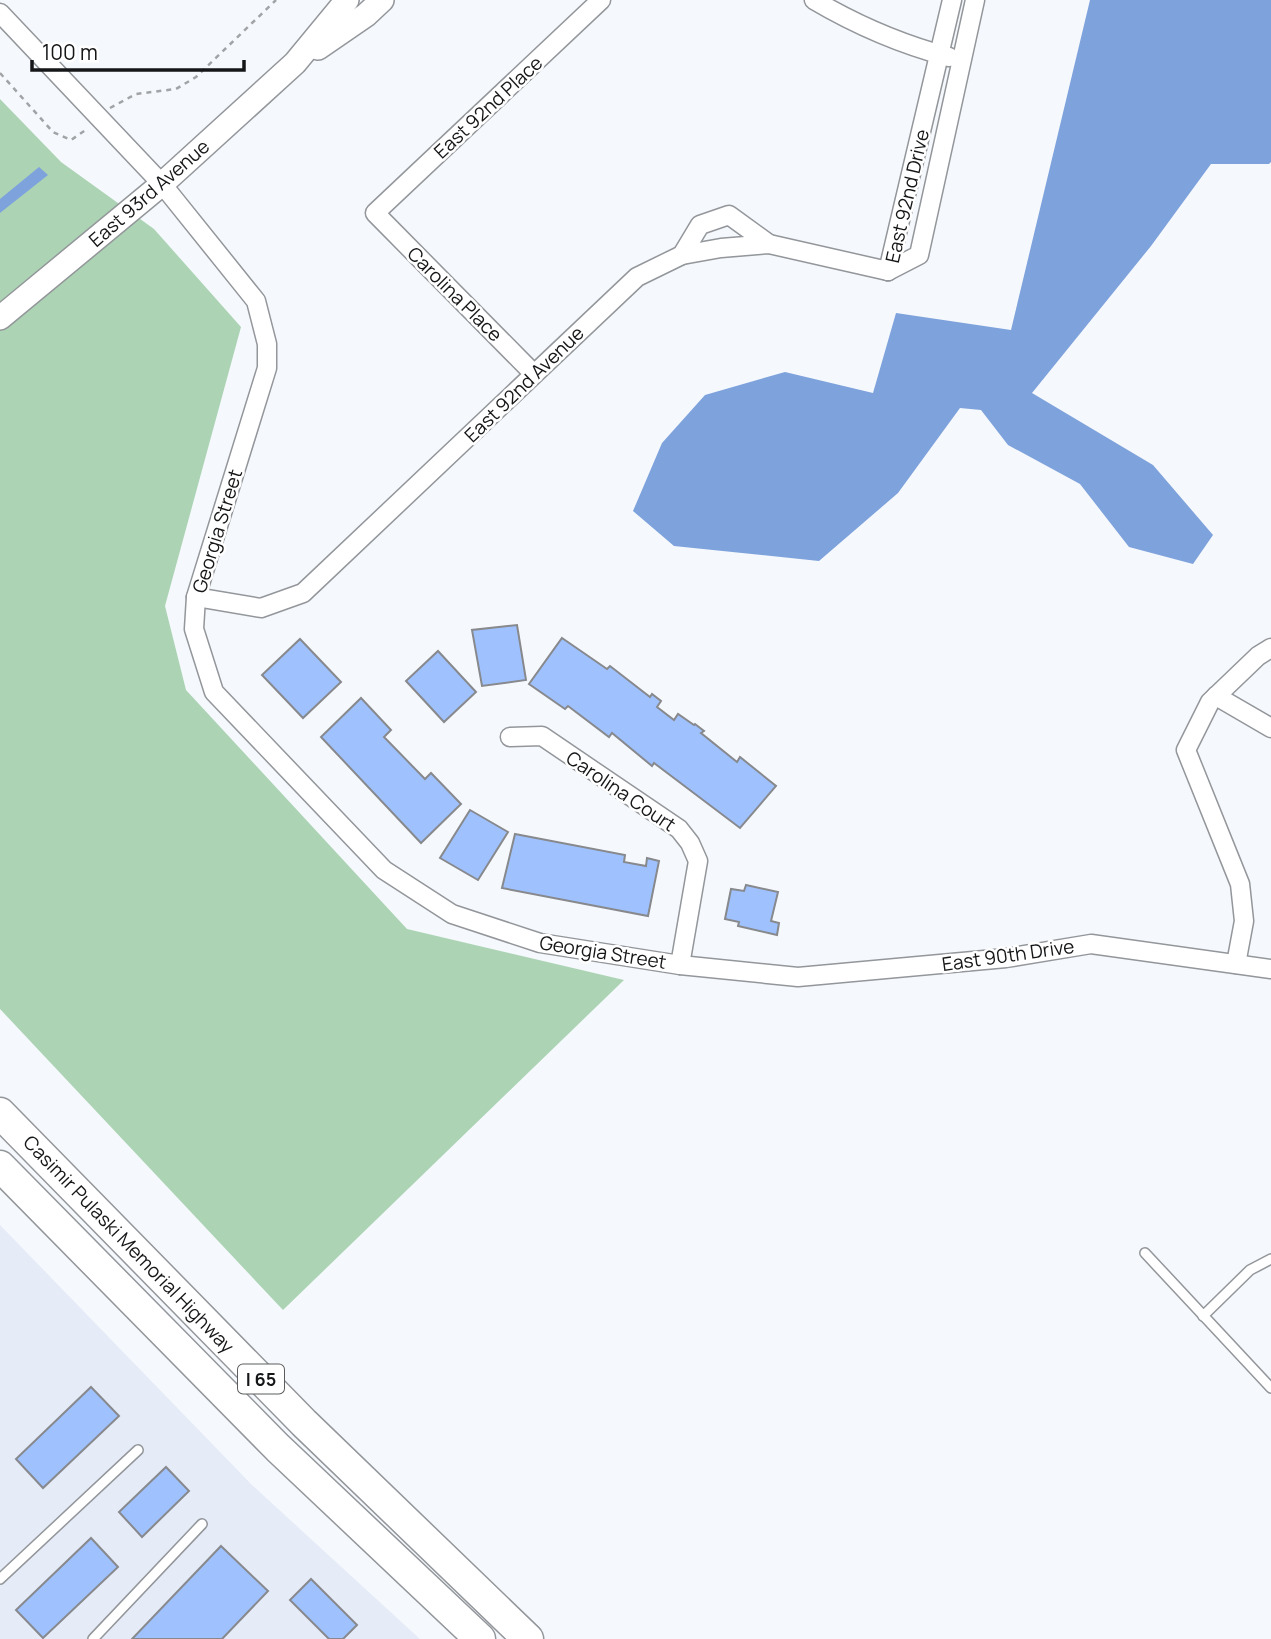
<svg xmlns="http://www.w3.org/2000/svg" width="1271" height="1639" font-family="Manrope,sans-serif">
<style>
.built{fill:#e5ebf7}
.green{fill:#acd4b4}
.water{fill:#7ea2dc}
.building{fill:#9fc2ff;stroke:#87898d;stroke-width:2}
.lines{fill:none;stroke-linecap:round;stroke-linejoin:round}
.lane-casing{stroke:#93969a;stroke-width:12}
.street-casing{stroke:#93969a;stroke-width:21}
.secondary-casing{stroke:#93969a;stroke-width:26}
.highway-casing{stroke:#93969a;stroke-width:33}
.path{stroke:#a1a3a6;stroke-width:2.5;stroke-dasharray:5 5;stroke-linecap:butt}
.lane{stroke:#fff;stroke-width:9}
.street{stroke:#fff;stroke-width:18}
.secondary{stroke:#fff;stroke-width:23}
.highway{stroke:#fff;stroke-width:30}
.labels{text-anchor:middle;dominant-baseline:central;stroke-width:5;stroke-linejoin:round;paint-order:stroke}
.shield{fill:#fff;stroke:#5b5c5d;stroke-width:2}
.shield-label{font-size:18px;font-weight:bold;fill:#151618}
.street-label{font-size:19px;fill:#151618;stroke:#fff}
</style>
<rect width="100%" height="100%" fill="#f5f8fc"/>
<path class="built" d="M0 1225 252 1485 420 1639H0Z"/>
<path class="green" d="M0 99 61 162 154 229 241 327 165 606 186 690 407 929 624 980 283 1310 0 1009Z"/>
<g class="water">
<path d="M1090 0H1271V162L1269 164H1211L1151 246 1032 393 1153 465 1213 535 1193 564 1129 547 1080 484 1008 445 981 410 960 408 898 493 819 561 674 546 633 511 662 443 705 395 785 372 873 393 896 313 1011 330Z"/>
<path d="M39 167 48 175 0 213V199Z"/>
</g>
<g class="building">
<path d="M517 625 526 680 482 686 472 630Z"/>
<path d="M562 638 607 669 610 666 650 697 652 694 661 701 657 707 674 720 678 714 694 725 695 724 704 731 701 733 737 762 740 757 776 786 740 828 654 763 652 766 612 733 609 737 568 706 565 709 529 684Z"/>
<path d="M300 639 341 682 303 718 262 675Z"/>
<path d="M438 651 476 692 444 722 406 681Z"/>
<path d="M361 698 391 730 384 737 425 779 431 773 461 804 421 843 321 737Z"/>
<path d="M470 810 508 832 478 880 440 858Z"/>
<path d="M515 834 625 855 624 862 646 866 647 858 659 861 648 916 502 888Z"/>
<path d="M746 885 778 892 771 921 779 923 777 935 738 926 739 922 725 919 731 889 744 891Z"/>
<path d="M91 1387 119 1416 43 1488 16 1459Z"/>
<path d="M166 1467 189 1491 142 1537 119 1512Z"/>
<path d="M91 1538 118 1567 43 1638 16 1610Z"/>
<path d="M221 1546 268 1591 222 1639H132Z"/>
<path d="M311 1579 357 1625 343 1639H329L290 1600Z"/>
</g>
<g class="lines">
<defs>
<g id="lane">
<path d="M1145 1253 1271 1388"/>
<path d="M1203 1316 1250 1270 1271 1259"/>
<path d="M0 1579 138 1450"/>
<path d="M93 1639 202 1524"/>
</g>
<g id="street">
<path d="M814 0C858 26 900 44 949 57"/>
<path d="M0 13 162 184 256 301 267 344V368L196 597 194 629 214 692 384 870 452 914 540 943 680 965 798 977 1006 958 1091 944 1271 969"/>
<path d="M682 255 700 225 729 215 769 244"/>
<path d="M888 271 919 255 975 0"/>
<path d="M888 271 952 0"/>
<path d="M534 374 375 213 601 0"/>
<path d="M196 597 261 608 303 593 637 277 682 255 721 248 769 244 888 271"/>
<path d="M1216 696 1271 728"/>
<path d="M510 737 542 736 679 829 690 843 698 861 680 965"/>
<path d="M1236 964 1244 921 1240 884 1186 750 1210 702 1258 656 1271 648"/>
</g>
<g id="secondary">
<path d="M318 48 366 15 382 0"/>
<path d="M0 318 162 184 295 63 347 0"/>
</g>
<g id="highway">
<path d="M0 1113 304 1423 528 1639"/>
<path d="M0 1166 278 1448 480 1639"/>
</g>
</defs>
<use href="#lane" class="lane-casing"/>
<use href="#street" class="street-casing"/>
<use href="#secondary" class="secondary-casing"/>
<use href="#highway" class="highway-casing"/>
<g class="path">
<path d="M0 73 53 132 71 140 87 129"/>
<path d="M110 108 136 94 176 89 196 77 276 0"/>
</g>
<use href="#lane" class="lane"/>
<use href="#street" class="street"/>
<use href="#secondary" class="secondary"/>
<use href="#highway" class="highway"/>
</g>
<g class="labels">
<rect class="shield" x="238" y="1364.5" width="46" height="29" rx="5"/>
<g class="shield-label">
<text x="261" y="1379">I 65</text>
</g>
<g class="street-label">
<text transform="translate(488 107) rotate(-43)">East 92nd Place</text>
<text transform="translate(149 193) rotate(-41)">East 93rd Avenue</text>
<text transform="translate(907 196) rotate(-77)">East 92nd Drive</text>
<text transform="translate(455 294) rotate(45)">Carolina Place</text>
<text transform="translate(524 384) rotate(-44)">East 92nd Avenue</text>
<text transform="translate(217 531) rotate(-73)">Georgia Street</text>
<text transform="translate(621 791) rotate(34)">Carolina Court</text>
<text transform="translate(603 952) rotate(9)">Georgia Street</text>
<text transform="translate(1008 955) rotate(-8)">East 90th Drive</text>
<text transform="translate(129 1244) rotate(46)">Casimir Pulaski Memorial Highway</text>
</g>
</g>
<path d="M32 60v10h212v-10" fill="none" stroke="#151618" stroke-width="3.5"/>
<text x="42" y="60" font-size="21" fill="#151618" stroke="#ffffff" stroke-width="5" paint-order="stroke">100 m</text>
</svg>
